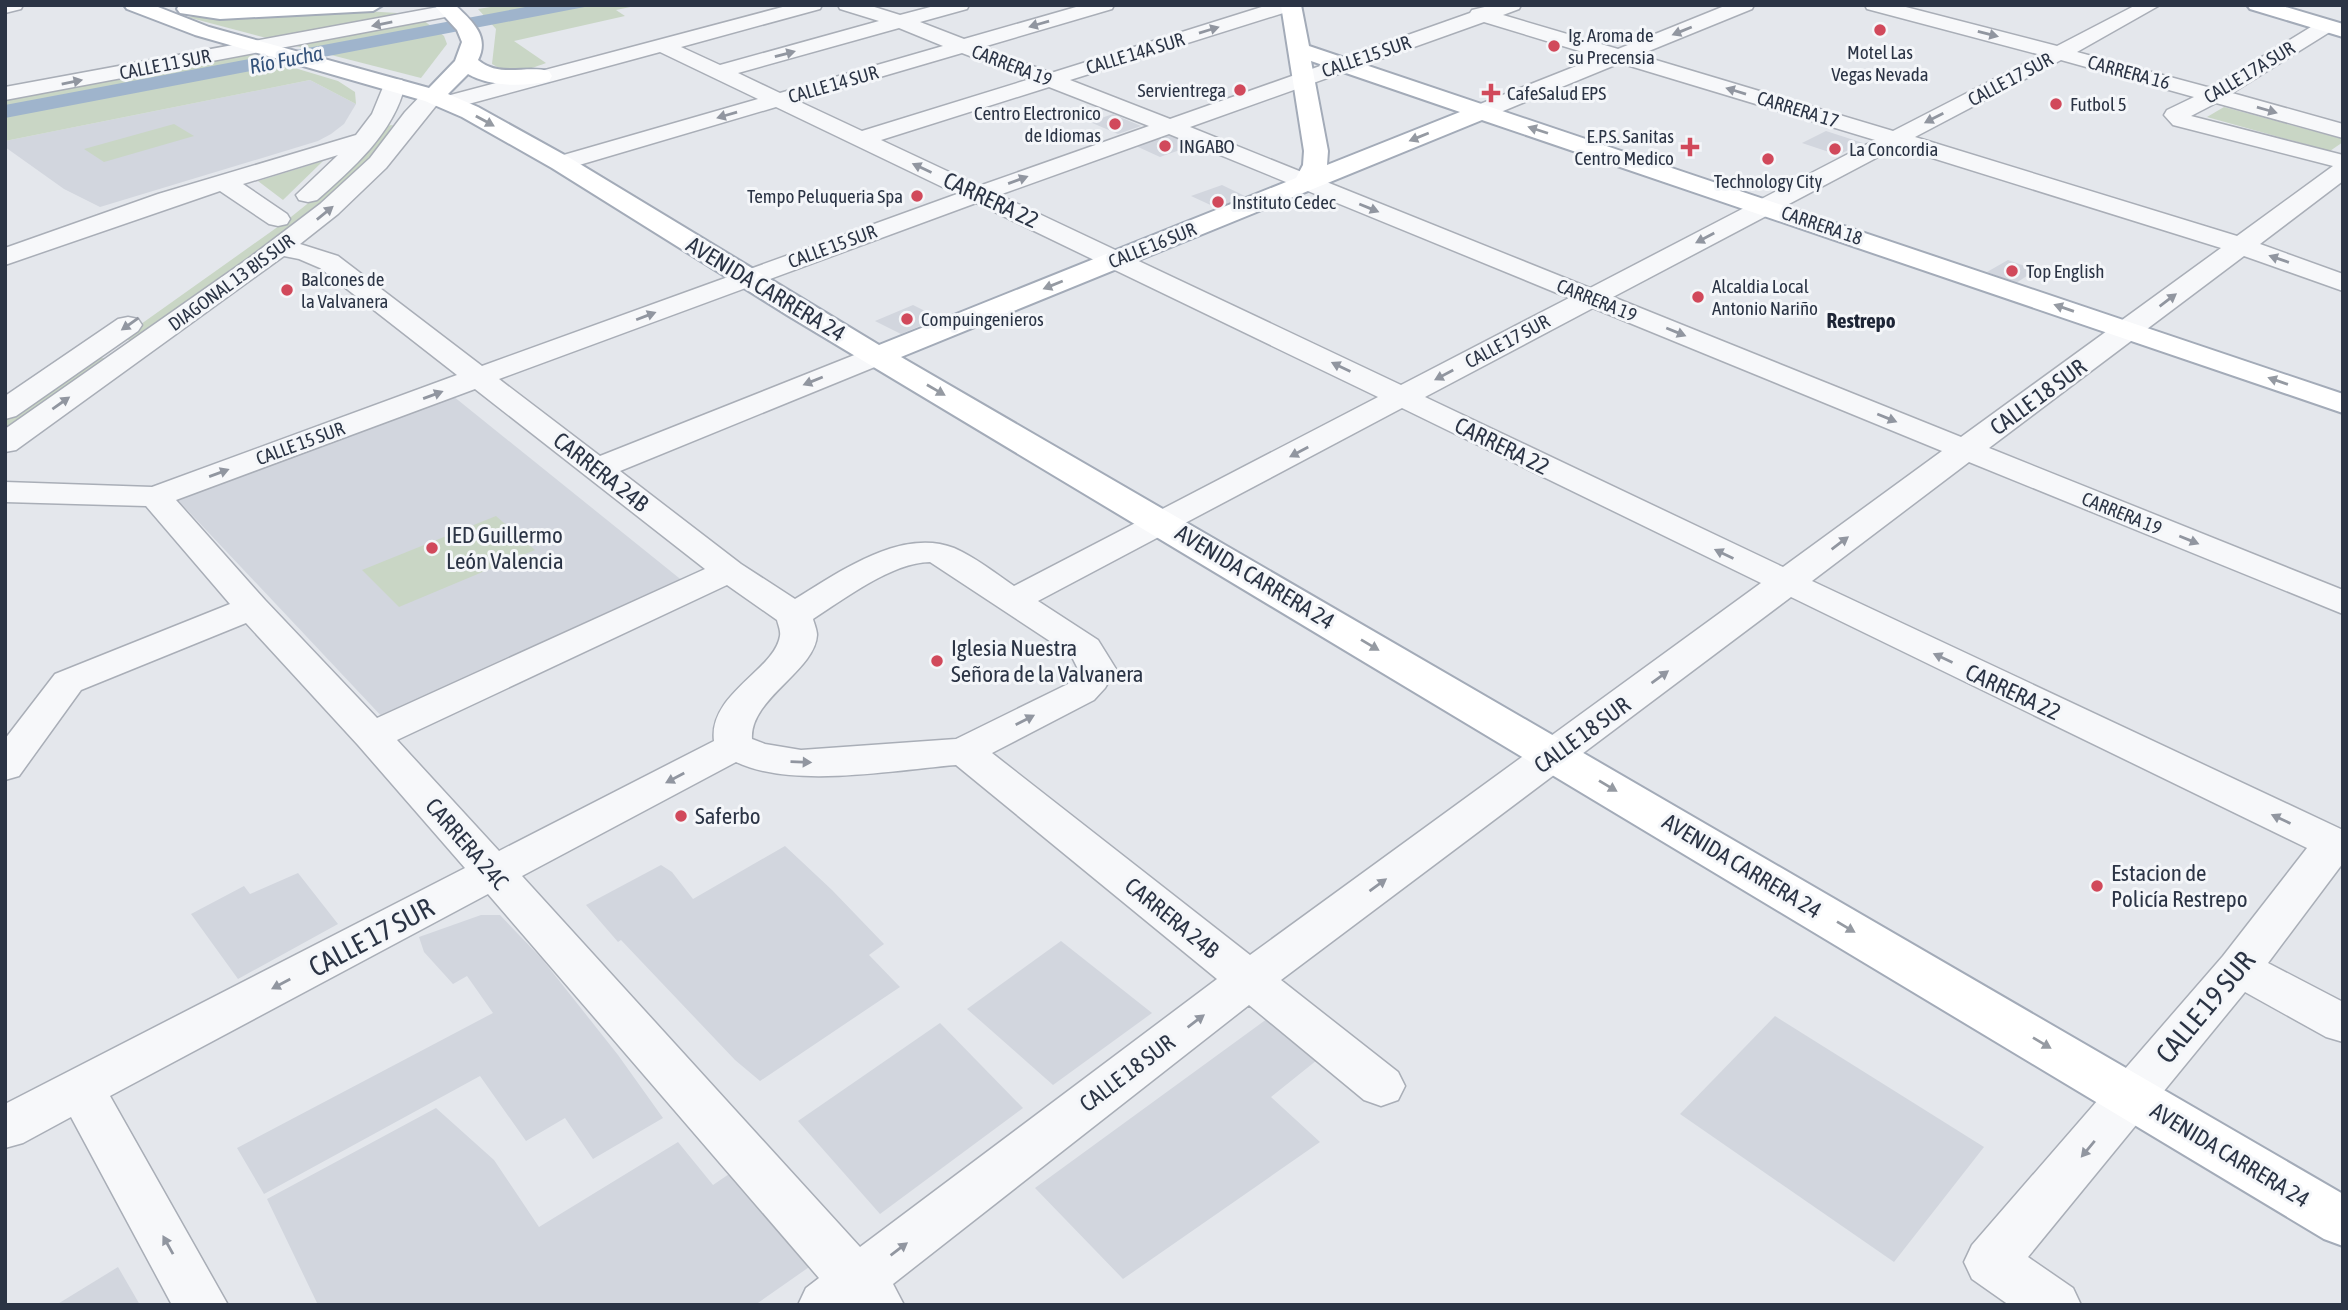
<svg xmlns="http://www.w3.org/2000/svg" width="2348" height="1310" font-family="'Asap Condensed',sans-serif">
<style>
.built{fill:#d2d6de}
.green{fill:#c9d6c5}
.water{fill:#9fb4cc}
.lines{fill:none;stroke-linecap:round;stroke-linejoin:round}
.minor-casing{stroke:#a9aeb7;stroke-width:3}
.major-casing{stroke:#a3abb8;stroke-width:4}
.minor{fill:#f7f8fa;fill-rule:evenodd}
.major{fill:#fff;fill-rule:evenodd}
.oneway{fill:#9196a0}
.oneway2{fill:#959aa2}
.poi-dot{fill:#d1495b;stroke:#f4f6f9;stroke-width:2.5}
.labels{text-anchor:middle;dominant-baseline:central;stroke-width:6;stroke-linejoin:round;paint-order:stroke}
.far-poi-label{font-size:19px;fill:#2b3445;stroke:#f4f6f9;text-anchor:start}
.far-street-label{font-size:19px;fill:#2b3445;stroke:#f4f6f9}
.far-water-label{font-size:21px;font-style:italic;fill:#34527a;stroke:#f4f6f9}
.far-neighbourhood-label{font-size:21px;font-weight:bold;fill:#1d2536;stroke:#f4f6f9}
.street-label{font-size:23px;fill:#2b3445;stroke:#f4f6f9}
.poi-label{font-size:23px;fill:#2b3445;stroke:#f4f6f9;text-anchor:start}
.near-street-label{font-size:28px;fill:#2b3445;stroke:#f4f6f9}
</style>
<rect width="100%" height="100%" fill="#e4e7ec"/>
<g class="built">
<path d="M310 80 356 104 344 124 331 134 318 141 100 207 64 189 5 147V141Z"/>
<path d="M1113 114 1141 126 1118 134 1090 122Z"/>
<path d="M1826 131 1863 143 1838 155 1802 143Z"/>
<path d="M1170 135 1194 145 1160 157 1136 146Z"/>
<path d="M1222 185 1247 197 1217 208 1191 196Z"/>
<path d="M2008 260 2036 270 2016 283 1987 272Z"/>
<path d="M913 305 939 318 901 334 875 321Z"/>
<path d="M453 396 684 582 386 721 175 497Z"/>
<path d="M785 846 832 890 884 944 869 955 900 987 760 1081 735 1060 621 940 618 942 586 905 661 865 672 872 693 899Z"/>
<path d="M298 873 338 924 238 979 191 914 244 886 250 894Z"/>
<path d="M481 915H500L542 959 618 1055 663 1118 593 1159 565 1118 526 1141 480 1076 264 1194 237 1148 493 1013 467 976 453 984 424 952 419 937Z"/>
<path d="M1061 941 1152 1013 1053 1085 967 1009Z"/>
<path d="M1271 1016 1322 1056 1271 1097 1320 1142 1123 1279 1035 1188Z"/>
<path d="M1775 1016 1984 1147 1894 1262 1680 1114Z"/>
<path d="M940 1023 1023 1108 880 1214 798 1121Z"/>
<path d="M436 1108 494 1160 539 1227 678 1142 713 1185 735 1170 812 1265 755 1305H318L267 1199Z"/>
<path d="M118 1267 140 1305H56Z"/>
</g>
<g class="green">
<path d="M503 5H640L616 10 625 16 514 41 546 63C528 70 510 75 492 64L496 29 478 9Z"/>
<path d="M349 10 397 13 396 15 274 40 187 17Z"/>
<path d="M423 20 444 36 447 44 421 78 292 45Z"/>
<path d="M248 54 338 81 355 92 356 104 310 80 5 141V99Z"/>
<path d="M2224 107 2343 139V142L2330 151 2207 117Z"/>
<path d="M174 124 194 136 104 162 84 149Z"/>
<path d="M393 125 372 156 315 211 137 341 120 339 286 221 332 184 383 126Z"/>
<path d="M323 161 283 200 258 181Z"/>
<path d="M93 357 111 359 5 435V419Z"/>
<path d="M496 516 535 550 399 607 362 570Z"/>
</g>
<path class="water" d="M536 5H595L5 118V105Z"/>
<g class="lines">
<defs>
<g id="minor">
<path d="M5 5H23L21 9 5 13Z"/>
<path d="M449 5 459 11 456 15 5 100V87Z"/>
<path d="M790 5H822L820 9 681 47 720 65 879 21 840 9 838 5H868L900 15 938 5H969L967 9 920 22 964 39 1083 5H1114L1112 9 983 47 1051 73 1268 5H1298L1296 9 1070 80 1170 119 1470 13 1472 10 1493 5H1521L1519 9 1503 15 1618 49 1727 5H1754L1752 9 1639 55 1893 131 2041 55 1867 9 1865 5H1898L2057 46 2136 5H2160L2077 52 2211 88 2319 22H2333L2336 26 2333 30 2232 93 2343 124V138L2216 103 2191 116 2343 155V181L2260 244 2343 274V291L2244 256 1989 448 2343 590V614L1969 462 1812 581 2343 830V863L2268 963 2343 1002V1042L2326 1037 2245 992 2028 1257 2073 1288 2081 1305H2009L1972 1279 1964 1262 1972 1245 2223 956 2307 848 1791 597 1281 980 1398 1072 1405 1086 1398 1100 1381 1106 1364 1100 1249 1005 893 1284 904 1305H798L806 1288 819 1278 488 894 110 1096 228 1305H172L71 1117 23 1143 5 1148V1104L465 868 358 745 246 623 81 690 19 776 5 780V739L55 674 230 604 146 506 5 502V482L152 487 457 375 320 268 299 259 284 256 16 450 5 452V429L249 258 320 204 370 158 405 112 425 91H441L443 97ZM1484 22 1599 57 1475 106 1472 111 1475 116H1491L1620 63 1875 140 1590 288 1190 127ZM899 28 943 46 780 93 738 73ZM660 52 758 99 553 158 549 163 553 168H569L776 107 957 194 482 366 338 256 300 244 338 214 386 168 439 102 442 107 450 109ZM962 53 1030 79 862 131 798 101ZM2061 60 2194 97 2167 110 2164 115 2173 125 2333 166 2237 236 1915 137ZM1049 87 1149 126 979 186 881 140ZM1169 134 1569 298 1401 385 999 195ZM1897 147 2221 248 1961 437 1613 297ZM976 203 1378 397 1014 586C995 573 975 557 954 548 901 527 838 573 795 599L741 564 620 471 887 362 891 356 887 350 877 347 867 350 600 456 499 379ZM1593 308 1942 451 1783 567 1425 397ZM475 389 705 569 377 718 265 600 176 500ZM1402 408 1761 583 1250 955 992 753 1094 700 1105 688 1116 669 1098 640 1038 601ZM930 562 1071 655 1078 669 1068 684 956 739 801 750 765 744 752 739C749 699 815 671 817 635 817 630 814 623 813 619 844 599 893 562 930 562ZM727 585 777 620C778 624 781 631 780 636 775 670 708 694 714 741L499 851 397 740ZM736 762C792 789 894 770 956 765L1217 979 860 1247 522 876Z"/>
<path d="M394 79 402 80 405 85C394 133 352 169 317 200L308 202 299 200 296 195 338 155 243 184 287 214 290 219 287 224 278 226 269 224 220 191 5 265V248L158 194 356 135 372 114 386 80Z"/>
<path d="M128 317 138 319 142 325 138 331 16 416 5 419V396L118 319Z"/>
</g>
<g id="major">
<path d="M124 5H153L209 27 429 88 455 61 462 42 457 30 434 5H455C472 21 490 36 478 60 499 78 525 65 549 71L552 76 549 81C524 87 491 87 468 74L448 94 478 107 570 158 879 345 1296 178 1303 165 1304 151 1281 5H1301L1309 46 2343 394V413L1482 120 901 357 2343 1194V1246L2324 1239 787 315 552 168 462 117 425 101 195 35 127 9ZM1311 61 1460 112 1327 165 1328 151Z"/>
<path d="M179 5H383L373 11 220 19 180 13 177 9Z"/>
<path d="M2247 5H2279L2343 24V37L2250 9Z"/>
</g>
</defs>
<use href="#minor" class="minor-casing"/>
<use href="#major" class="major-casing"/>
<use href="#minor" class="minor"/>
<use href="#major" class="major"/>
</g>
<defs><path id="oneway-solid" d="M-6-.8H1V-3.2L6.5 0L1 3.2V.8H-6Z" transform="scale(1.75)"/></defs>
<g class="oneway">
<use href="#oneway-solid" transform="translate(382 24) rotate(169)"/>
<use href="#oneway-solid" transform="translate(1039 24) rotate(164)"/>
<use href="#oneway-solid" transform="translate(1209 30) rotate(-17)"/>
<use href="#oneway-solid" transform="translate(1682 31) rotate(158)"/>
<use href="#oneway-solid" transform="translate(1988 34) rotate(14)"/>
<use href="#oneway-solid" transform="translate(785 54) rotate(-15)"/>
<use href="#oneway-solid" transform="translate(72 82) rotate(-11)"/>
<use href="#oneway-solid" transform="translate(1736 91) rotate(-163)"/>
<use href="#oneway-solid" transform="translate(2267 110) rotate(16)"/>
<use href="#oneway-solid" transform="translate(727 115) rotate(164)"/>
<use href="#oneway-solid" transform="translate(1934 118) rotate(153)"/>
<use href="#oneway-solid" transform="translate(922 168) rotate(-155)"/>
<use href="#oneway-solid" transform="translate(1018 180) rotate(-20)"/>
<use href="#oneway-solid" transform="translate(1369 208) rotate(22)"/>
<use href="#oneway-solid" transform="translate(325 213) rotate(-39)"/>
<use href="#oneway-solid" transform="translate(1705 238) rotate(152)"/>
<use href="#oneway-solid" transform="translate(2279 259) rotate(-161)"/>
<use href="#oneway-solid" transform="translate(2168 300) rotate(-37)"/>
<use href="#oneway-solid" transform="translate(646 316) rotate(-21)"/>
<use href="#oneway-solid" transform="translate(130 324) rotate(145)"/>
<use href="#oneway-solid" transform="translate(1676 332) rotate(22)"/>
<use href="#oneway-solid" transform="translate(1341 367) rotate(-154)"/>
<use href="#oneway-solid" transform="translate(1444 375) rotate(152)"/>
<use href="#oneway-solid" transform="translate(813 381) rotate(158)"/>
<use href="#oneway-solid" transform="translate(433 395) rotate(-20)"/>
<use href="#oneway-solid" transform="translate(61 403) rotate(-35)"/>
<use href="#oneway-solid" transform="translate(1887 418) rotate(22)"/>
<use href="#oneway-solid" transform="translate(1299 452) rotate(152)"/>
<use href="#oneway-solid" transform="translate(219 473) rotate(-20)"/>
<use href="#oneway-solid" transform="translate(2189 540) rotate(22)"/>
<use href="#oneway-solid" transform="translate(1840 543) rotate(-37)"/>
<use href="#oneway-solid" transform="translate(1724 554) rotate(-154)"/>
<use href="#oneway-solid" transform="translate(1943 658) rotate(-155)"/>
<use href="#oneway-solid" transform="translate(1660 677) rotate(-36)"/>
<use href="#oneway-solid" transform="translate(1025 720) rotate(-27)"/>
<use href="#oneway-solid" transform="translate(801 762) rotate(2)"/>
<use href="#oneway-solid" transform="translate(675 778) rotate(152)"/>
<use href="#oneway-solid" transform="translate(2281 819) rotate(-155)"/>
<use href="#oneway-solid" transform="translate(1378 885) rotate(-36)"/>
<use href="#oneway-solid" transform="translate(281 984) rotate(152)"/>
<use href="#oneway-solid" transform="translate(1196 1021) rotate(-37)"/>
<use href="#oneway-solid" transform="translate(2088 1149) rotate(130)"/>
<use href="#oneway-solid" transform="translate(168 1245) rotate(-119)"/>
<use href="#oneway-solid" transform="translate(899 1249) rotate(-37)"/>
</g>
<g class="oneway2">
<use href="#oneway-solid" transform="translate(485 121) rotate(29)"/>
<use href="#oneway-solid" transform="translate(1538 130) rotate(-162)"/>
<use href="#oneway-solid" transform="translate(1419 137) rotate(158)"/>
<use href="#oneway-solid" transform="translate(1053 285) rotate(158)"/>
<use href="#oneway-solid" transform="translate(2064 308) rotate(-161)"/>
<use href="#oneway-solid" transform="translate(2278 381) rotate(-161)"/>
<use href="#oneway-solid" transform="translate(936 390) rotate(30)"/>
<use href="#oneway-solid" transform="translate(1370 645) rotate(31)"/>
<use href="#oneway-solid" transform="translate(1608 786) rotate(31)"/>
<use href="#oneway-solid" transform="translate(1846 927) rotate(31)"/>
<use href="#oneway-solid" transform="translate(2042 1043) rotate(31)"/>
</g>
<g class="poi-dot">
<circle cx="1880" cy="30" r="7"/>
<circle cx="1554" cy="46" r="7"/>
<circle cx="1240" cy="90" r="7"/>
<path d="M1487.5 82.5h7v7h7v7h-7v7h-7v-7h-7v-7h7z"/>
<circle cx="2056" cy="104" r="7"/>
<circle cx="1115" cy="124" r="7"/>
<circle cx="1165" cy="146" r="7"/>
<path d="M1686.5 136.5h7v7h7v7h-7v7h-7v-7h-7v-7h7z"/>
<circle cx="1835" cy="149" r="7"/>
<circle cx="1768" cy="159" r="7"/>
<circle cx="917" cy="196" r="7"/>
<circle cx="1218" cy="202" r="7"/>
<circle cx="2012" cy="271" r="7"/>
<circle cx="287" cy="290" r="7"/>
<circle cx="1698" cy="297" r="7"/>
<circle cx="907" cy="319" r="7"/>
<circle cx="432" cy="548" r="7"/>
<circle cx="937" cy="661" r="7"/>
<circle cx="681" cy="816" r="7"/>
<circle cx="2097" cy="886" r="7"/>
</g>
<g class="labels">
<g class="far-poi-label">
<text x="1568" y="35">Ig. Aroma de<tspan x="1568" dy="22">su Precensia</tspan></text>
<text x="1880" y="52" text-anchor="middle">Motel Las<tspan x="1880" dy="22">Vegas Nevada</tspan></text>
<text x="1226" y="90" text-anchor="end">Servientrega</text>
<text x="1507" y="93">CafeSalud EPS</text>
<text x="2070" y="104">Futbol 5</text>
<text x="1101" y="113" text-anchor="end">Centro Electronico<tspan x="1101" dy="22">de Idiomas</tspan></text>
<text x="1674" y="136" text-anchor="end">E.P.S. Sanitas<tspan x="1674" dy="22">Centro Medico</tspan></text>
<text x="1179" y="146">INGABO</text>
<text x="1849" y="149">La Concordia</text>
<text x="1768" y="181" text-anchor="middle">Technology City</text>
<text x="903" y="196" text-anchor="end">Tempo Peluqueria Spa</text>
<text x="1232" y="202">Instituto Cedec</text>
<text x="2026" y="271">Top English</text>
<text x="301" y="279">Balcones de<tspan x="301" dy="22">la Valvanera</tspan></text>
<text x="1712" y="286">Alcaldia Local<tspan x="1712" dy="22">Antonio Nariño</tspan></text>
<text x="921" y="319">Compuingenieros</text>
</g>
<g class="far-street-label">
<text transform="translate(1135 53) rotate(-17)">CALLE 14A SUR</text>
<text transform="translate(1366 56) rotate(-19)">CALLE 15 SUR</text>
<text transform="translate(165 64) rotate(-11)">CALLE 11 SUR</text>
<text transform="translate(1012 65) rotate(21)">CARRERA 19</text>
<text transform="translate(2129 72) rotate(15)">CARRERA 16</text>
<text transform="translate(2249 72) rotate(-31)">CALLE 17A SUR</text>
<text transform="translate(2010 79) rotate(-28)">CALLE 17 SUR</text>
<text transform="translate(833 84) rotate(-16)">CALLE 14 SUR</text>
<text transform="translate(1798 109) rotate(17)">CARRERA 17</text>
<text transform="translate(1822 225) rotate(19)">CARRERA 18</text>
<text transform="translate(1152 245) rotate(-22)">CALLE 16 SUR</text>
<text transform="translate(832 246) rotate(-20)">CALLE 15 SUR</text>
<text transform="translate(231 282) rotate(-36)">DIAGONAL 13 BIS SUR</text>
<text transform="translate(1597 300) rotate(22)">CARRERA 19</text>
<text transform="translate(1507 341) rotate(-28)">CALLE 17 SUR</text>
<text transform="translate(300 443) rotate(-20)">CALLE 15 SUR</text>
<text transform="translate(2122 513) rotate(22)">CARRERA 19</text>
</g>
<g class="far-water-label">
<text transform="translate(286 59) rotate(-11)">Río Fucha</text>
</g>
<g class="far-neighbourhood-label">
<text x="1861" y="320">Restrepo</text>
</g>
<g class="street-label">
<text transform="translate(991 200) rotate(25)">CARRERA 22</text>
<text transform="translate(766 289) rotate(31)">AVENIDA CARRERA 24</text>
<text transform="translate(2038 397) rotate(-36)">CALLE 18 SUR</text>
<text transform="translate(1502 446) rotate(26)">CARRERA 22</text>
<text transform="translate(601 472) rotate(38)">CARRERA 24B</text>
<text transform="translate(1255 577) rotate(31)">AVENIDA CARRERA 24</text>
<text transform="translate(2013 692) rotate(25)">CARRERA 22</text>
<text transform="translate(1582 735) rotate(-36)">CALLE 18 SUR</text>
<text transform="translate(467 844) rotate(49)">CARRERA 24C</text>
<text transform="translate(1742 866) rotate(31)">AVENIDA CARRERA 24</text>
<text transform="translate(1172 918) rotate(39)">CARRERA 24B</text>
<text transform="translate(1127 1073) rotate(-37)">CALLE 18 SUR</text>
<text transform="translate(2230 1155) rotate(31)">AVENIDA CARRERA 24</text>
</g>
<g class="poi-label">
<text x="446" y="535">IED Guillermo<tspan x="446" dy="26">León Valencia</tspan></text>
<text x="951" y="648">Iglesia Nuestra<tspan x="951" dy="26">Señora de la Valvanera</tspan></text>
<text x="695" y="816">Saferbo</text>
<text x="2111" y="873">Estacion de<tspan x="2111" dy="26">Policía Restrepo</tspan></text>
</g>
<g class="near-street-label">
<text transform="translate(371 937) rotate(-28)">CALLE 17 SUR</text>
<text transform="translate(2205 1007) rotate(-50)">CALLE 19 SUR</text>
</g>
</g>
<rect width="2348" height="1310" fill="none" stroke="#2b3445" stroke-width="14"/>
</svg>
